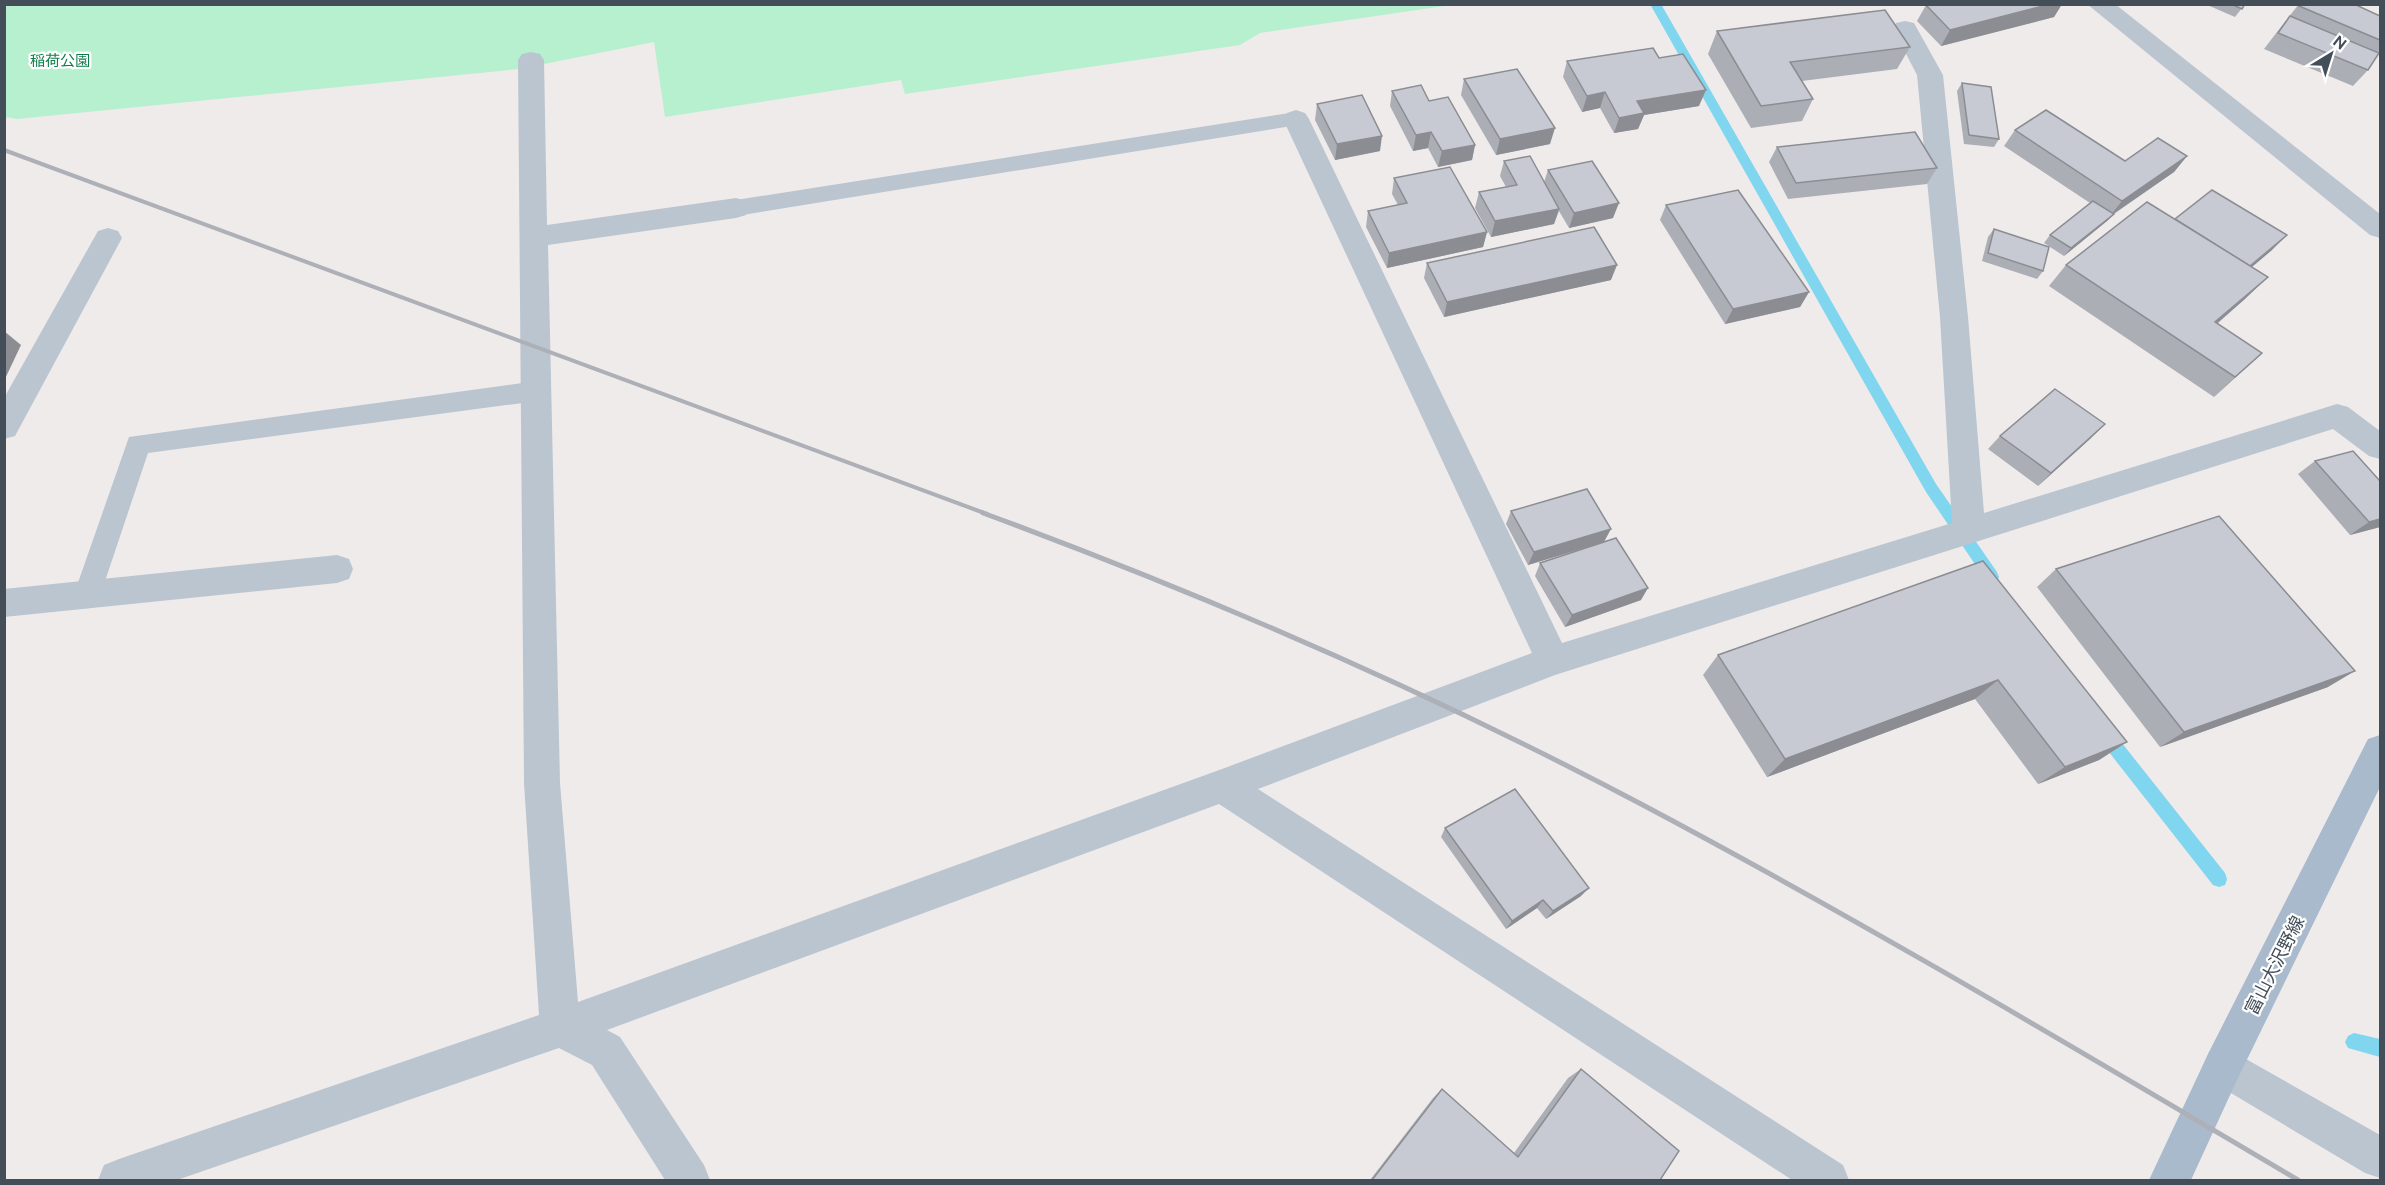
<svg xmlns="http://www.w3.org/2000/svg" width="2385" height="1185" font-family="Ubuntu,'Noto Sans JP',sans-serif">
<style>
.green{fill:#b6f0ce}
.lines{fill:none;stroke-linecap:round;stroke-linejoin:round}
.stream{fill:#80d5ef;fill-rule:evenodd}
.service{fill:#bbc5cf;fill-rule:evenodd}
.minor{fill:#bbc5cf;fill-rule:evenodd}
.tertiary{fill:#bbc5cf;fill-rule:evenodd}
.primary{fill:#a9bacd;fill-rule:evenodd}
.rail-far1{stroke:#adb0b6;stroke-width:4}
.rail{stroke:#adb0b6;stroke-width:5}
.wall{fill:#abaeb5}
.shaded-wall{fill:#8b8d93}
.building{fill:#c7cad2;stroke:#8b8d93;stroke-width:1.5}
.labels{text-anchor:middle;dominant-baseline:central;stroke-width:4.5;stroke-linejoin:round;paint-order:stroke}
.far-park-label{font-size:15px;fill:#127d4a;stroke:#fff}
.street-label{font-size:18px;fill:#434e59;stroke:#fff}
</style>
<rect width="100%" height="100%" fill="#efebeb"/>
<path class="green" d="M5 5H1451L1260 33 1240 45 905 94 901 80 665 117 654 42 519 69 17 119 5 117Z"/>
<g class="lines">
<g class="stream">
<path d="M1650 4H1661L1936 484 1997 572 1999 577 1997 582 1992 583 1987 582 1926 492Z"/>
<path d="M2104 726 2110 728 2225 873 2227 879 2225 885 2219 887 2213 885 2098 738 2096 733 2098 728Z"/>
<path d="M2354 1033 2380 1039V1057L2348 1048 2345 1042 2348 1036Z"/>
</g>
<g class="service">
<path d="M1296 112 1304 114 1307 119 1304 124 736 216 728 214 725 208 728 202 736 200Z"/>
<path d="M537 381 546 384 549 391 546 398 537 401 148 453 98 602 88 606 78 602 74 594 129 437Z"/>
</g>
<g class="minor">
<path d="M1905 21 1914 23 1943 75 1968 317 1984 513 2337 404 2348 407 2380 431V459L2369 456 2333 429 1555 675 1258 789 1843 1165 1849 1180H1792L1219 804 607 1030 620 1037 704 1165 710 1180H665L592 1065 559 1048 177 1180H98L104 1165 119 1159 539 1015 524 783 518 60 522 54 531 52 540 54 544 60 547 225 736 198 746 201 750 208 746 215 736 218 548 245 560 783 578 1002 1222 769 1532 653 1283 119 1287 113 1296 110 1305 113 1309 119 1562 643 1952 523 1940 317 1917 75 1893 29 1896 23Z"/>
<path d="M108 228 118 231 122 238 15 436 4 439V398L98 231Z"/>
<path d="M337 555 349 559 353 569 349 579 337 583 4 617V589Z"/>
<path d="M2223 1046 2380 1135V1178L2365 1173 2209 1080 2203 1066 2209 1052Z"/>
</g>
<path class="tertiary" d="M2087 4H2115L2380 214V238L2370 235Z"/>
<path class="primary" d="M2380 735V787L2237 1080 2191 1180H2149L2209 1052 2368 739Z"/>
<path class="rail-far1" d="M4 150 987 514"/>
<path class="rail" d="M983 513C1208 596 1429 692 1641 804 1864 922 2081 1052 2298 1180"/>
</g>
<g class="wall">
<path d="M1929 4H2062L2054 17 1941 46 1917 21 1926 5Z"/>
<path d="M2205 4H2245L2235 17Z"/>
<path d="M2299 4H2354L2380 16V50L2368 70 2353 86 2264 49 2277 32Z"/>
<path d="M1717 31 1910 47 1897 69 1802 81 1813 99 1802 121 1751 128 1708 54Z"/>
<path d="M1659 58 1699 106 1644 115 1638 129 1614 133 1600 108 1582 112 1563 77 1567 61Z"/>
<path d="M1464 79 1550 144 1496 155 1461 95Z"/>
<path d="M1962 83 1999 139 1994 147 1964 144 1957 91Z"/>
<path d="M1392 91 1429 101 1475 145 1472 160 1438 167 1428 148 1413 151 1390 106Z"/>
<path d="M1317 104 1380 151 1335 160 1315 120Z"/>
<path d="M2015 130 2125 161 2187 156 2174 172 2114 214 2107 221 2064 256 2044 243 2050 235 2090 203 2004 146Z"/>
<path d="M1777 147 1937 168 1927 184 1788 199 1769 162Z"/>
<path d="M1504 161 1544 182 1548 170 1613 218 1569 228 1559 211 1554 224 1491 237 1475 208 1479 192 1506 187 1500 176Z"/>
<path d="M1394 178 1487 232 1483 247 1387 268 1366 227 1368 211 1398 205 1392 194Z"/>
<path d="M1666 205 1809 292 1800 307 1725 324 1660 220Z"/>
<path d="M2175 219 2272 250 2252 267 2246 298 2217 324 2262 353 2214 397 2049 286 2066 265Z"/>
<path d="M1994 229 2043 271 2037 279 1982 261 1988 237Z"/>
<path d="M1427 263 1611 280 1444 317 1424 278Z"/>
<path d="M2000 436 2091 438 2038 486 1988 449Z"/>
<path d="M2315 461 2380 481V527L2350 535 2298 474Z"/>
<path d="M1511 511 1604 541 1641 600 1565 627 1535 576 1540 563 1597 544 1528 565 1506 524Z"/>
<path d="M1983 561 2127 742 2099 760 2038 784 1975 699 1767 777 1703 675 1718 655Z"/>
<path d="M2056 569 2328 687 2160 747 2037 587Z"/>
<path d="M1445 828 1581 896 1546 919 1537 908 1506 929 1441 837Z"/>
<path d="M1581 1069 1660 1180H1370L1433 1098 1442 1089 1514 1153 1568 1078Z"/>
</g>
<g class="shaded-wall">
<path d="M2051 4H2062L2054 17 1941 46 1950 30Z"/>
<path d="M1706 90 1699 106 1644 115 1638 129 1614 133 1619 118 1637 101Z"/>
<path d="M1605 92 1600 108 1582 112 1587 96Z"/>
<path d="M1555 128 1550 144 1496 155 1500 139Z"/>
<path d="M1431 132 1428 148 1413 151 1416 135Z"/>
<path d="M1382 136 1380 151 1335 160 1337 144Z"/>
<path d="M1475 145 1472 160 1438 167 1442 151Z"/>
<path d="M2187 156 2174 172 2110 216 2122 201Z"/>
<path d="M1619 203 1613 218 1569 228 1574 213Z"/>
<path d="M1559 209 1554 224 1491 237 1495 221Z"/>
<path d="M2114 214 2107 221 2064 256 2071 248Z"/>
<path d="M1487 232 1483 247 1387 268 1389 253Z"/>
<path d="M2287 235 2272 250 2235 281 2250 266Z"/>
<path d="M1617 265 1611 280 1444 317 1447 302Z"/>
<path d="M2268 277 2246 298 2194 343 2215 322Z"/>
<path d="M1809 292 1800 307 1725 324 1733 309Z"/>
<path d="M4 331 21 345 4 381Z"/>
<path d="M2262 353 2240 373 2214 397 2235 377Z"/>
<path d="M2105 424 2091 438 2038 486 2051 473Z"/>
<path d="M2380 519V527L2350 535 2369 522Z"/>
<path d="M1611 529 1604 542 1528 565 1534 552Z"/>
<path d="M1648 588 1641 600 1565 627 1572 615Z"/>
<path d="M2355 671 2328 687 2160 747 2184 732Z"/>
<path d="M1998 680 1975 699 1767 777 1785 759Z"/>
<path d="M2127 742 2099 760 2038 784 2065 767Z"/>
<path d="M1589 888 1581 896 1546 919 1553 911Z"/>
<path d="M1543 900 1537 908 1506 929 1512 921Z"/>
</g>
<g class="building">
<path d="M1929 4H2051L1950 30 1926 5Z"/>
<path d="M2231 4H2245L2242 9Z"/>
<path d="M2300 4H2354L2380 16V40L2299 6Z"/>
<path d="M1885 10 1910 47 1790 62 1813 99 1761 106 1717 31Z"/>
<path d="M2290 16 2379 53 2368 70 2278 33Z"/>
<path d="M1653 48 1659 58 1683 54 1706 90 1637 101 1644 113 1619 118 1605 92 1587 96 1567 61Z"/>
<path d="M1517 69 1555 128 1500 139 1464 79Z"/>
<path d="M1962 83 1991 87 1999 139 1969 135Z"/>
<path d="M1421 85 1429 101 1448 97 1475 145 1442 151 1431 132 1416 135 1392 91Z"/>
<path d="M1362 95 1382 136 1337 144 1317 104Z"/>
<path d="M2046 110 2125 161 2158 138 2187 156 2122 201 2015 130Z"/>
<path d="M1915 132 1937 168 1796 183 1777 147Z"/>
<path d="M1530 156 1559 209 1495 221 1479 192 1517 185 1504 161Z"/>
<path d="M1592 161 1619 203 1574 213 1548 170Z"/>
<path d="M1450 167 1487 232 1389 253 1368 211 1407 203 1394 178Z"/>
<path d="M1738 190 1809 292 1733 309 1666 205Z"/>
<path d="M2212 190 2287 235 2250 266 2175 219Z"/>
<path d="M2093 201 2114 214 2071 248 2050 235Z"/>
<path d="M2147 202 2268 277 2215 322 2262 353 2235 377 2066 265Z"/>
<path d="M1594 227 1617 265 1447 302 1427 263Z"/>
<path d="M1994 229 2049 247 2043 271 1988 253Z"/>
<path d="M2055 389 2105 424 2051 473 2000 436Z"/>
<path d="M2353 451 2380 481V519L2369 522 2315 461Z"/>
<path d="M1587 489 1611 529 1534 552 1511 511Z"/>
<path d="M2219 516 2355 671 2184 732 2056 569Z"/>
<path d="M1616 538 1648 588 1572 615 1540 563Z"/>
<path d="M1983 561 2127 742 2065 767 1998 680 1785 759 1718 655Z"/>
<path d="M1515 789 1589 888 1553 911 1543 900 1512 921 1445 828Z"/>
<path d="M1581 1069 1679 1151 1660 1180H1372L1442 1089 1518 1157Z"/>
</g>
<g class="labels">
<g class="far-park-label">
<text x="60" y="60">稲荷公園</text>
</g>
<g class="street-label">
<text transform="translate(2274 965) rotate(-63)">富山大沢野線</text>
</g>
</g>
<rect width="2385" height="1185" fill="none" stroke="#434e59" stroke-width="12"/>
<g transform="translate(2331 54) rotate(38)" stroke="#ffffff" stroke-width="4.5" paint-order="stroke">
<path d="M0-4.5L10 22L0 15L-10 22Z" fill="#434e59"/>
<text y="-9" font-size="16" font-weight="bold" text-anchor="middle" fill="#434e59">N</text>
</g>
</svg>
